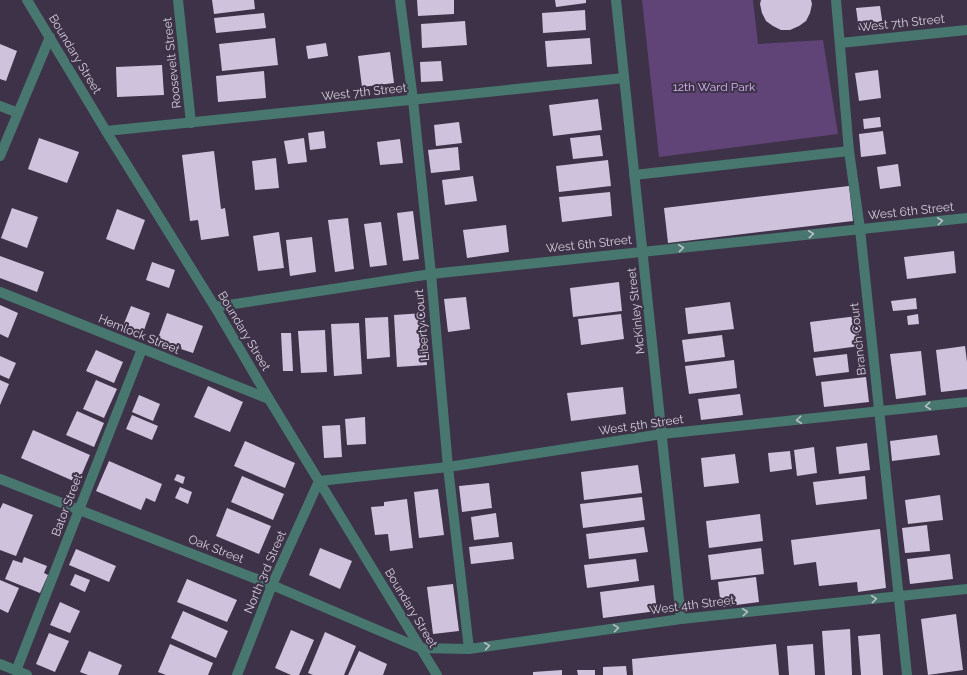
<svg xmlns="http://www.w3.org/2000/svg" width="967" height="675" font-family="Raleway,sans-serif">
<style>
.green{fill:#604477}
.building{fill:#cfc2dc}
.lines{fill:none;stroke-linecap:round;stroke-linejoin:round}
.minor{stroke:#487770;stroke-width:10}
.oneway{stroke:#b9bdc6}
.labels{text-anchor:middle;dominant-baseline:central;stroke-width:4;stroke-linejoin:round;paint-order:stroke}
.street-label{font-size:12px;fill:#d5cedb;stroke:#3d3247}
.park-label{font-size:12px;fill:#d8b8f4;stroke:#3d3247}
</style>
<rect width="100%" height="100%" fill="#3d3247"/>
<path class="green" d="M642 0H753L758 44 823 40 838 134 659 157Z"/>
<g class="building">
<path d="M212 0H254L255 9 214 14Z"/>
<path d="M417 0H454V14L418 16Z"/>
<path d="M555 0H586V3L556 7Z"/>
<path d="M761 0H811L812 4 810 13 806 21 799 26 790 30H781L773 26 766 21 762 13 760 4Z"/>
<path d="M880 6 883 27 859 30 856 8Z"/>
<path d="M585 10 586 30 543 33 542 13Z"/>
<path d="M264 13 266 28 216 33 214 18Z"/>
<path d="M465 21 467 45 422 48 421 24Z"/>
<path d="M275 38 278 65 222 71 219 44Z"/>
<path d="M590 38 592 64 547 67 545 41Z"/>
<path d="M326 43 328 56 308 59 306 46Z"/>
<path d="M0 44 17 51 6 81 0 79Z"/>
<path d="M390 52 394 83 362 87 358 56Z"/>
<path d="M441 61 443 81 421 82 420 62Z"/>
<path d="M162 65 164 95 117 97 116 67Z"/>
<path d="M878 70 881 98 859 101 855 73Z"/>
<path d="M264 71 266 98 218 102 216 76Z"/>
<path d="M598 99 602 130 553 136 549 105Z"/>
<path d="M880 117 881 127 864 129 863 119Z"/>
<path d="M459 122 462 143 436 146 434 125Z"/>
<path d="M324 131 326 148 310 150 308 133Z"/>
<path d="M883 131 886 154 861 157 859 134Z"/>
<path d="M600 135 603 156 573 159 570 138Z"/>
<path d="M39 138 79 152 67 183 28 169Z"/>
<path d="M304 138 307 162 288 164 284 141Z"/>
<path d="M400 139 403 163 380 165 377 142Z"/>
<path d="M458 147 460 170 431 173 428 150Z"/>
<path d="M214 151 221 209 225 208 229 236 201 240 198 220 190 221 182 155Z"/>
<path d="M276 158 279 188 255 190 252 161Z"/>
<path d="M608 160 611 186 559 192 556 166Z"/>
<path d="M898 164 901 186 880 189 877 167Z"/>
<path d="M473 176 477 201 445 205 442 180Z"/>
<path d="M849 186 853 221 668 243 664 208Z"/>
<path d="M610 192 612 216 562 222 559 197Z"/>
<path d="M12 208 38 217 27 248 1 238Z"/>
<path d="M117 209 145 220 134 250 106 239Z"/>
<path d="M413 211 419 259 403 261 397 213Z"/>
<path d="M348 218 354 269 335 272 328 220Z"/>
<path d="M381 222 387 265 370 267 364 224Z"/>
<path d="M506 225 509 252 467 258 463 230Z"/>
<path d="M279 232 284 268 258 271 253 236Z"/>
<path d="M312 237 316 272 290 276 286 240Z"/>
<path d="M954 251 956 273 907 279 904 257Z"/>
<path d="M0 256 44 272 37 292 0 278Z"/>
<path d="M152 262 175 270 169 288 146 280Z"/>
<path d="M619 282 622 311 573 317 570 288Z"/>
<path d="M466 297 470 329 448 332 444 299Z"/>
<path d="M916 298 917 309 893 311 891 301Z"/>
<path d="M730 302 734 329 688 334 685 308Z"/>
<path d="M0 305 18 313 8 338 0 334Z"/>
<path d="M131 306 150 313 143 333 123 326Z"/>
<path d="M167 313 203 326 193 353 157 341Z"/>
<path d="M424 313 427 365 397 367 394 315Z"/>
<path d="M621 314 624 339 581 345 578 319Z"/>
<path d="M918 314 919 324 908 325 907 316Z"/>
<path d="M857 316 860 346 814 352 810 322Z"/>
<path d="M388 317 390 357 367 359 365 318Z"/>
<path d="M359 323 362 374 334 376 331 324Z"/>
<path d="M325 330 327 372 301 373 298 331Z"/>
<path d="M281 333H291L293 371H283Z"/>
<path d="M722 335 725 357 685 362 682 340Z"/>
<path d="M965 346 967 362V389L941 392 936 350Z"/>
<path d="M96 350 123 362 114 383 86 371Z"/>
<path d="M921 351 926 395 896 399 890 354Z"/>
<path d="M847 354 849 372 816 376 813 358Z"/>
<path d="M0 356 16 363 9 379 0 375Z"/>
<path d="M734 360 737 388 689 394 685 366Z"/>
<path d="M866 377 869 402 824 407 821 382Z"/>
<path d="M0 380 9 384 0 405Z"/>
<path d="M96 380 117 389 104 418 83 409Z"/>
<path d="M208 386 243 402 230 432 194 417Z"/>
<path d="M623 387 626 414 571 421 567 393Z"/>
<path d="M740 394 743 415 701 420 698 399Z"/>
<path d="M139 395 160 404 153 421 132 412Z"/>
<path d="M77 411 104 423 94 447 66 435Z"/>
<path d="M132 415 158 426 152 440 126 429Z"/>
<path d="M365 417 366 444 347 445 345 419Z"/>
<path d="M340 425 342 457 324 458 322 426Z"/>
<path d="M33 430 90 455 78 483 21 458Z"/>
<path d="M937 435 940 455 892 461 890 441Z"/>
<path d="M245 441 295 463 285 488 234 466Z"/>
<path d="M867 443 870 470 839 474 836 447Z"/>
<path d="M814 447 817 473 797 476 794 450Z"/>
<path d="M790 451 792 469 770 472 768 453Z"/>
<path d="M735 454 739 483 704 487 701 458Z"/>
<path d="M109 461 162 484 155 502 146 498 141 510 96 491Z"/>
<path d="M638 465 642 493 584 500 581 472Z"/>
<path d="M177 474 185 477 183 484 174 480Z"/>
<path d="M242 476 284 494 273 520 231 502Z"/>
<path d="M865 476 867 499 816 505 813 482Z"/>
<path d="M489 483 492 508 462 512 459 486Z"/>
<path d="M180 487 192 492 188 504 175 498Z"/>
<path d="M438 489 444 535 419 538 414 492Z"/>
<path d="M940 495 943 520 908 524 905 500Z"/>
<path d="M642 497 645 520 583 528 580 504Z"/>
<path d="M407 499 413 548 390 551 388 534 375 535 371 507 384 506V502Z"/>
<path d="M3 503 33 515 16 556 0 550V509Z"/>
<path d="M227 508 271 526 259 554 216 536Z"/>
<path d="M496 513 499 537 474 540 471 517Z"/>
<path d="M760 514 763 541 709 548 706 521Z"/>
<path d="M927 525 930 551 905 553 902 528Z"/>
<path d="M644 527 648 552 589 559 586 534Z"/>
<path d="M880 529 886 588 858 592 857 582 819 586 816 562 794 565 791 540Z"/>
<path d="M512 542 514 559 471 564 469 547Z"/>
<path d="M320 548 352 561 340 589 309 575Z"/>
<path d="M761 548 764 574 711 580 708 555Z"/>
<path d="M76 549 116 566 109 582 69 565Z"/>
<path d="M950 554 953 579 910 584 907 559Z"/>
<path d="M24 557 47 566 44 573 48 575 40 593 5 579 13 560 22 563Z"/>
<path d="M636 559 639 581 587 588 584 565Z"/>
<path d="M75 574 90 580 85 592 70 585Z"/>
<path d="M756 577 759 602 721 607 718 582Z"/>
<path d="M187 579 237 600 227 622 177 602Z"/>
<path d="M0 580 19 588 8 613 0 609Z"/>
<path d="M453 584 459 631 433 634 427 587Z"/>
<path d="M654 585 657 611 603 618 600 592Z"/>
<path d="M60 602 80 611 70 633 50 625Z"/>
<path d="M183 611 228 631 216 658 171 638Z"/>
<path d="M956 614 963 670 928 675 921 619Z"/>
<path d="M850 629 852 675H825L822 631Z"/>
<path d="M291 630 314 640 299 675H291L275 668Z"/>
<path d="M325 632 356 646 344 675H313L308 673Z"/>
<path d="M49 633 69 641 55 672 36 664Z"/>
<path d="M880 634 883 675H861L858 636Z"/>
<path d="M170 644 213 663 208 675H166L158 672Z"/>
<path d="M776 644 779 675H633L632 659Z"/>
<path d="M813 644 815 675H789L787 646Z"/>
<path d="M89 651 122 665 118 675H88L80 672Z"/>
<path d="M359 651 387 664 383 675H348Z"/>
<path d="M626 666 627 675H603V667Z"/>
<path d="M562 670V675H533V672Z"/>
<path d="M577 670H595V675H578Z"/>
</g>
<g class="lines">
<g class="minor">
<path d="M27 0 106 131 215 307 269 399 437 675"/>
<path d="M178 0 191 123"/>
<path d="M400 0 413 100 431 274 448 467 469 649"/>
<path d="M616 0 681 619"/>
<path d="M836 0 849 151 860 229 907 675"/>
<path d="M840 43 967 30"/>
<path d="M0 106 18 113"/>
<path d="M106 131 624 78"/>
<path d="M0 156 50 37"/>
<path d="M634 175 849 151"/>
<path d="M0 292 269 399"/>
<path d="M215 307 431 274 967 218"/>
<path d="M0 479 272 585 420 648 469 649 681 619 967 589"/>
<path d="M0 664 27 675"/>
<path d="M16 671 142 349"/>
<path d="M237 675 272 585 319 481 448 467 662 434 967 402"/>
</g>
</g>
<defs><path id="oneway-chevron" d="M-2-3.5L2.5 0L-2 3.5" fill="none" stroke-width="1.6" stroke-linecap="round" stroke-linejoin="round"/></defs>
<g class="oneway">
<use href="#oneway-chevron" transform="translate(940 221) rotate(-6)"/>
<use href="#oneway-chevron" transform="translate(811 234) rotate(-6)"/>
<use href="#oneway-chevron" transform="translate(681 248) rotate(-6)"/>
<use href="#oneway-chevron" transform="translate(928 406) rotate(174)"/>
<use href="#oneway-chevron" transform="translate(799 420) rotate(174)"/>
<use href="#oneway-chevron" transform="translate(874 599) rotate(-6)"/>
<use href="#oneway-chevron" transform="translate(745 612) rotate(-6)"/>
<use href="#oneway-chevron" transform="translate(616 628) rotate(-8)"/>
<use href="#oneway-chevron" transform="translate(487 646) rotate(-8)"/>
</g>
<g class="labels">
<g class="street-label">
<text transform="translate(902 23) rotate(-6)">West 7th Street</text>
<text transform="translate(75 54) rotate(59)">Boundary Street</text>
<text transform="translate(172 63) rotate(-96)">Roosevelt Street</text>
<text transform="translate(364 92) rotate(-6)">West 7th Street</text>
<text transform="translate(911 211) rotate(-6)">West 6th Street</text>
<text transform="translate(589 244) rotate(-6)">West 6th Street</text>
<text transform="translate(636 311) rotate(-96)">McKinley Street</text>
<text transform="translate(422 325) rotate(-95)">Liberty Court</text>
<text transform="translate(244 331) rotate(59)">Boundary Street</text>
<text transform="translate(139 334) rotate(22)">Hemlock Street</text>
<text transform="translate(858 339) rotate(-96)">Branch Court</text>
<text transform="translate(641 425) rotate(-8)">West 5th Street</text>
<text transform="translate(67 505) rotate(-69)">Bator Street</text>
<text transform="translate(216 549) rotate(21)">Oak Street</text>
<text transform="translate(265 572) rotate(-67)">North 3rd Street</text>
<text transform="translate(692 605) rotate(-7)">West 4th Street</text>
<text transform="translate(411 608) rotate(59)">Boundary Street</text>
</g>
<g class="park-label">
<text x="714" y="87">12th Ward Park</text>
</g>
</g>
</svg>
